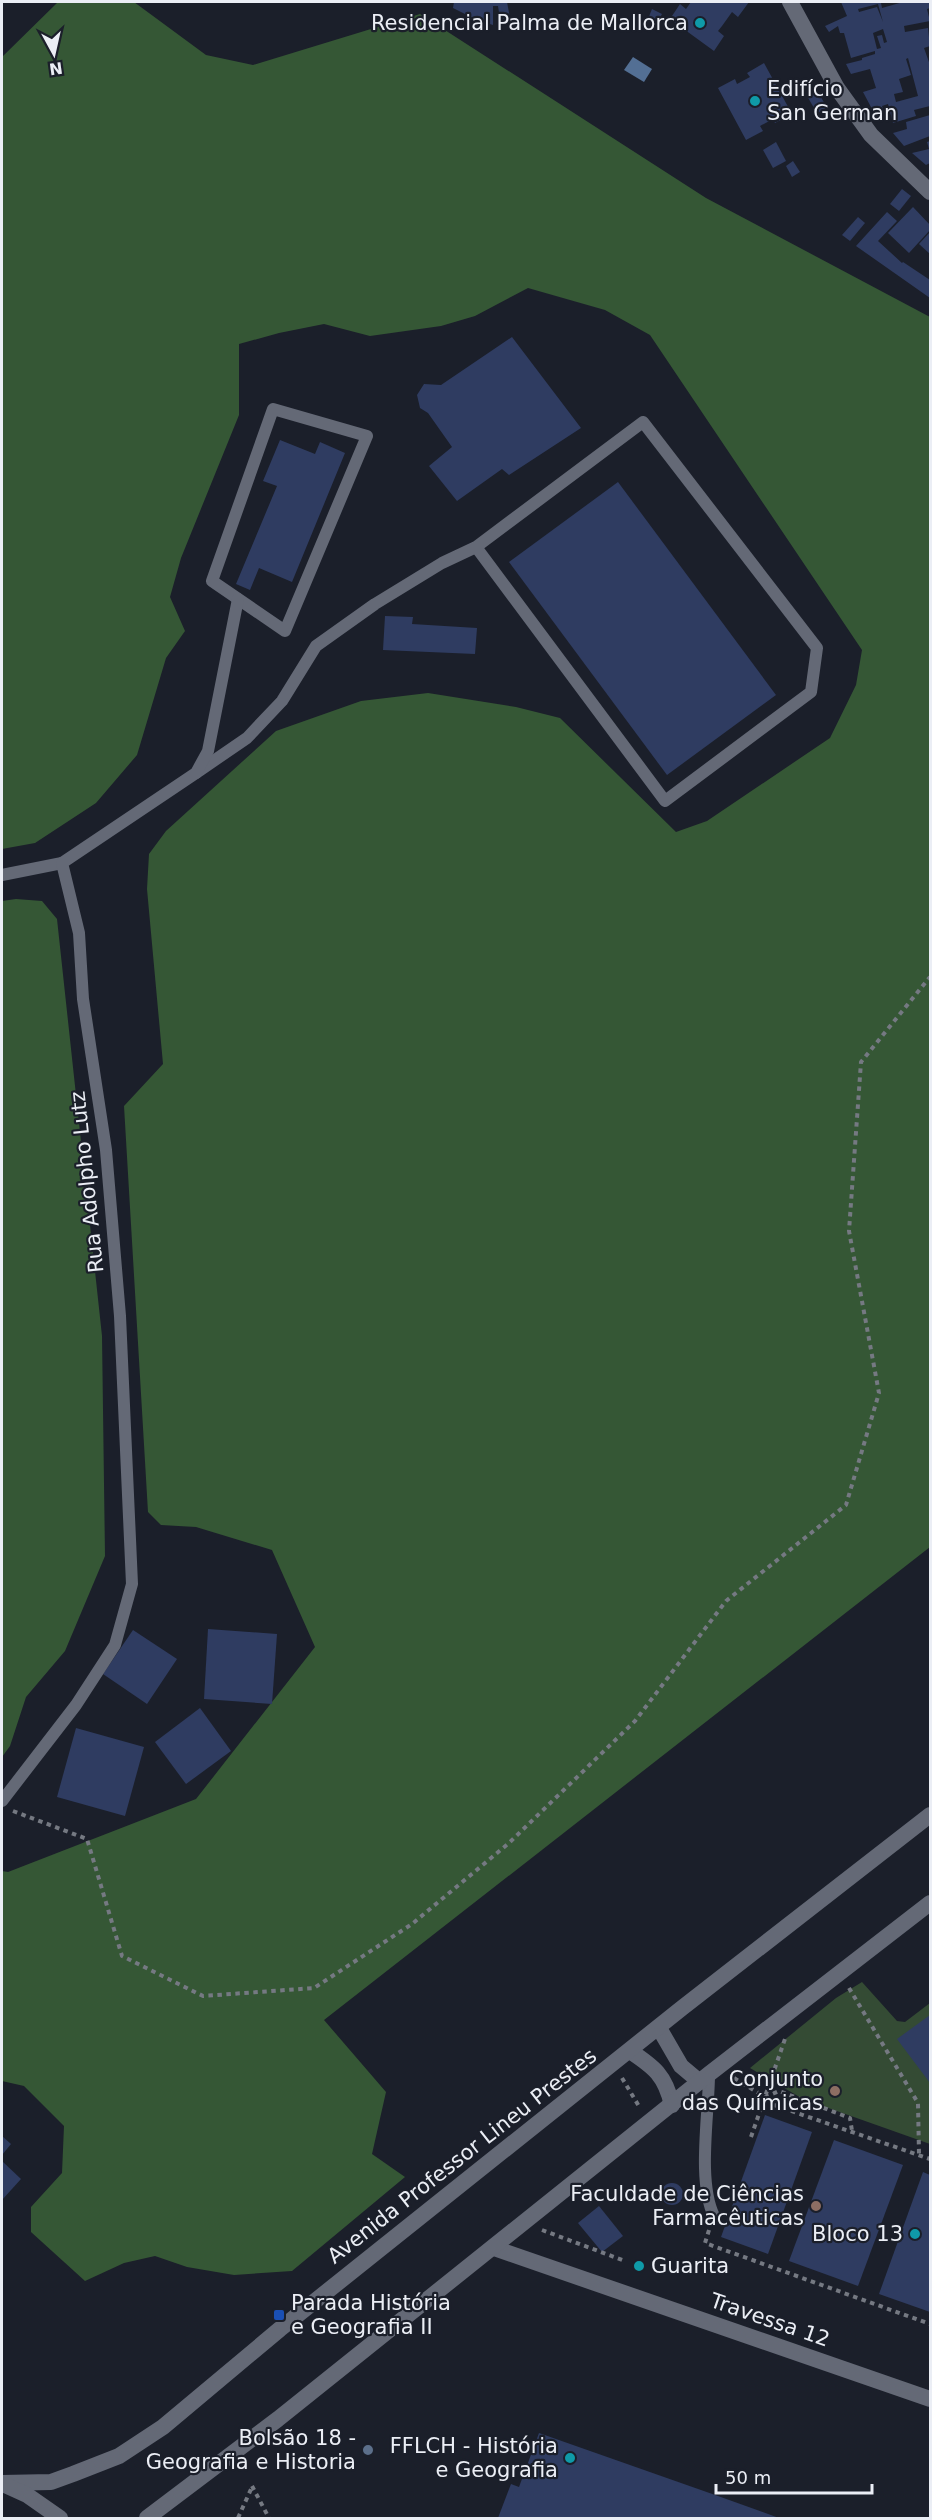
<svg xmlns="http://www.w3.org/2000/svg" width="932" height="2520" font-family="'DejaVu Sans',sans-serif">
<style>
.green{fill:#344b34}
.forest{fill:#355735}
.water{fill:#536f94}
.building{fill:#2f3c61;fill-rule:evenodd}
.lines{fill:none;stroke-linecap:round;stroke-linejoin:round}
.path{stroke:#757982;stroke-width:4;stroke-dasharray:4.5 4.5;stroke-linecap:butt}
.service{stroke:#646976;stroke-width:12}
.minor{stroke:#646976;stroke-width:16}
.secondary{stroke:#646976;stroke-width:16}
.culture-dot{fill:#0f9aa8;stroke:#1b1f2a;stroke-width:2}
.education-dot{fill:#8d6e63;stroke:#1b1f2a;stroke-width:2}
.transit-dot{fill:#1a4fb4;stroke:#1b1f2a;stroke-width:2}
.service-dot{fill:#5c6f8a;stroke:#1b1f2a;stroke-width:2}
.labels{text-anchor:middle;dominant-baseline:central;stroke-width:4.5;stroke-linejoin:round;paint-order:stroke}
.poi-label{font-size:21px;fill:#ebeef5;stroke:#1b1f2a;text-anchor:end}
.street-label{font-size:21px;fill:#ebeef5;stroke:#1b1f2a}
</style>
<rect width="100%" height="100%" fill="#1b1f2a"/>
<path class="green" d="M862 1982 897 2021 905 2022 930 2003V2144L803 2099 750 2068 836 1998Z"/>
<g class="forest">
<path d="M58 2H134L206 55 253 65 420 14 706 198 930 317V1547L324 2020 386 2092 372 2154 405 2177 292 2271 234 2275 187 2267 155 2256 124 2263 85 2281 31 2232V2207L62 2173 64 2126 24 2086 2 2081V1871L8 1872 196 1799 315 1647 272 1550 196 1527 161 1525 148 1512 124 1106 163 1064 147 889 149 854 166 831 276 731 361 701 428 693 516 707 560 718 676 832 707 821 830 738 856 685 862 650 650 335 605 310 528 288 475 316 441 326 370 336 324 324 279 333 239 344V415L181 558 170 597 185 631 166 658 137 755 96 803 35 843 2 849V57Z"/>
<path d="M16 899 42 901 57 919 102 1336 105 1556 65 1651 26 1697 10 1746 2 1757V901Z"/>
</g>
<path class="water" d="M633 57 652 69 644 82 624 70Z"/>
<g class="building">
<path d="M454 2H507L510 18 500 19 498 6H493V25L477 20 453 8Z"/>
<path d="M691 2H749L738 17 732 12 722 26 718 31 724 36 714 51 670 19 680 4 686 9Z"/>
<path d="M841 2H884L881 3 882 8 903 2H930V8L927 9 930 21 904 26 905 32 928 28 930 46 924 48 930 65V106L914 110 916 116 893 123 888 104 882 106 886 118 882 119 874 108 872 109 863 92 876 88 870 69 851 74 846 64 862 60V58L875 54V51L851 58 844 33H840L838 26 829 32 825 26 847 16ZM878 4 883 22 877 7 859 12 858 9ZM883 29 887 42 884 43 882 35 877 36 881 48 877 49 873 33ZM908 58 918 96 896 102 894 94 903 92 899 79 911 75 906 59Z"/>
<path d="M652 9 662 14 657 23 648 19Z"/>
<path d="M764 63 792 114 775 123 773 119 760 126 763 131 746 140 718 88 735 79 737 84 750 77 747 73Z"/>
<path d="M817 90 827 108 817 113 807 96Z"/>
<path d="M930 115V136L904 146 893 133 907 129 906 122Z"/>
<path d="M930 141V163L926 165 912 153 929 149 927 142Z"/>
<path d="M776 142 786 161 773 168 763 150Z"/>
<path d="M793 161 800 172 792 177 786 166Z"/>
<path d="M902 189 911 196 899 211 890 204Z"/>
<path d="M913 207 930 225V230L909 253 888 233Z"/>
<path d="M887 212 897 221 878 241 902 263 903 262 930 280V298L856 246Z"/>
<path d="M858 217 865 223 850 241 842 235Z"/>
<path d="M930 232V254L919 244Z"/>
<path d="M512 337 581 428 509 475 502 469 457 501 429 466 452 447 428 413 420 408 417 395 424 384 441 385Z"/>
<path d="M280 440 315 454 320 442 345 453 292 582 259 568 250 590 236 584 277 486 263 481Z"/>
<path d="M618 482 776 695 667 775 509 562Z"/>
<path d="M385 616 413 617 412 624 477 628 475 654 383 650Z"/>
<path d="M208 1629 277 1634 272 1704 204 1699Z"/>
<path d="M133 1630 177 1659 147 1704 103 1674Z"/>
<path d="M200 1708 231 1751 186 1784 155 1742Z"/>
<path d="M76 1728 144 1747 125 1816 57 1797Z"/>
<path d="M930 2015V2083L897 2039Z"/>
<path d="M765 2115 812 2132 768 2254 721 2237Z"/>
<path d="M2 2136 11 2144 2 2155Z"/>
<path d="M834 2140 903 2165 858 2286 789 2261Z"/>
<path d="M2 2161 21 2179 2 2200Z"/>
<path d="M923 2172 930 2175V2312L879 2294Z"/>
<circle cx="672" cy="2194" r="11"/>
<path d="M599 2206 623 2236 602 2252 578 2223Z"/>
<path d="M636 2261 644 2263 642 2270 634 2268Z"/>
<path d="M539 2433 718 2496 779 2518H498L511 2484 519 2487Z"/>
</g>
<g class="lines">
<g class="path">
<path d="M13 1811 87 1839 122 1956 203 1996 314 1988 412 1924 509 1843 635 1721 726 1601 846 1505 879 1393 849 1231 861 1062 930 977"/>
<path d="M849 1988 918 2103 919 2154"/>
<path d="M622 2078 640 2108"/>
<path d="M734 2078 765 2097 779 2091 850 2118 852 2131"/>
<path d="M774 2105 930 2159"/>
<path d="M751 2137 785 2039"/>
<path d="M542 2230 625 2261"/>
<path d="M709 2230 705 2243 930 2324"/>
<path d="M252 2486 269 2518"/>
<path d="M238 2518 252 2487"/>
</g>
<g class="service">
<path d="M273 409 367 436 285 631 212 581Z"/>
<path d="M196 773 247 738 282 701 316 646 375 604 442 563 476 547 665 801 811 692 817 648 643 422 476 547"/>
<path d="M2 875 62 863"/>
<path d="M2 1801 76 1705 115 1645 132 1584 120 1316 106 1150 83 999 79 933 62 863 196 773 208 751 238 599"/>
<path d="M709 2074C709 2114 697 2181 714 2216"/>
</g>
<g class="minor">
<path d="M790 2 837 88 871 135 930 192"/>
<path d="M494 2248 930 2399"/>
</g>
<g class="secondary">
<path d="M659 2028 681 2066 700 2082"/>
<path d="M630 2051C654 2067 665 2075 672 2105"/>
<path d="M2 2483 51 2482 73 2474 119 2456 163 2427 280 2329 682 2008 930 1815"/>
<path d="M5 2485 27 2495 60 2518"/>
<path d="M147 2518 278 2419 709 2074 930 1903"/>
</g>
</g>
<g class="culture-dot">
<circle cx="700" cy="23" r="6"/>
<circle cx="755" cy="101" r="6"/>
<circle cx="915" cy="2234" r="6"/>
<circle cx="639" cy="2266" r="6"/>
<circle cx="570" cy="2458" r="6"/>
</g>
<g class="education-dot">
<circle cx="835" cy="2091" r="6"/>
<circle cx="816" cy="2206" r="6"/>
</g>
<rect class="transit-dot" x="273" y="2309" width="12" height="12" rx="3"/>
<circle class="service-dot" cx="368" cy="2450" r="6"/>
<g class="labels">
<g class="poi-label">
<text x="688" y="23">Residencial Palma de Mallorca</text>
<text x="767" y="89" text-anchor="start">Edifício<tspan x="767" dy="24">San German</tspan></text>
<text x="823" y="2079">Conjunto<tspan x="823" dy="24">das Químicas</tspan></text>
<text x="804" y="2194">Faculdade de Ciências<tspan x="804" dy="24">Farmacêuticas</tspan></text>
<text x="903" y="2234">Bloco 13</text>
<text x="651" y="2266" text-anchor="start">Guarita</text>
<text x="291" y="2303" text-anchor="start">Parada História<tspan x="291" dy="24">e Geografia II</tspan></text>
<text x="356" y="2438">Bolsão 18 -<tspan x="356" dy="24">Geografia e Historia</tspan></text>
<text x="558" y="2446">FFLCH - História<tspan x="558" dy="24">e Geografia</tspan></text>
</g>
<g class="street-label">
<text transform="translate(87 1182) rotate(-96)">Rua Adolpho Lutz</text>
<text transform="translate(462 2156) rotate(-38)">Avenida Professor Lineu Prestes</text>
<text transform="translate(770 2320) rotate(19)">Travessa 12</text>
</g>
</g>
<rect width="932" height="2520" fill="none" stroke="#ebeef5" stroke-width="6"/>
<g transform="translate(54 54) rotate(172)" stroke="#1b1f2a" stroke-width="4.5" paint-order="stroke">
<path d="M0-4.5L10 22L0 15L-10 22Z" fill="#ebeef5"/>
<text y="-9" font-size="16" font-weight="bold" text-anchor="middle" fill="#ebeef5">N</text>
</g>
<path d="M716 2484v9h156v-9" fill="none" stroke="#ebeef5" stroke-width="3"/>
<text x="725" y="2484" font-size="18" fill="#ebeef5" stroke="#1b1f2a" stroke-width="4.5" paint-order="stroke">50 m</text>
</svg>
